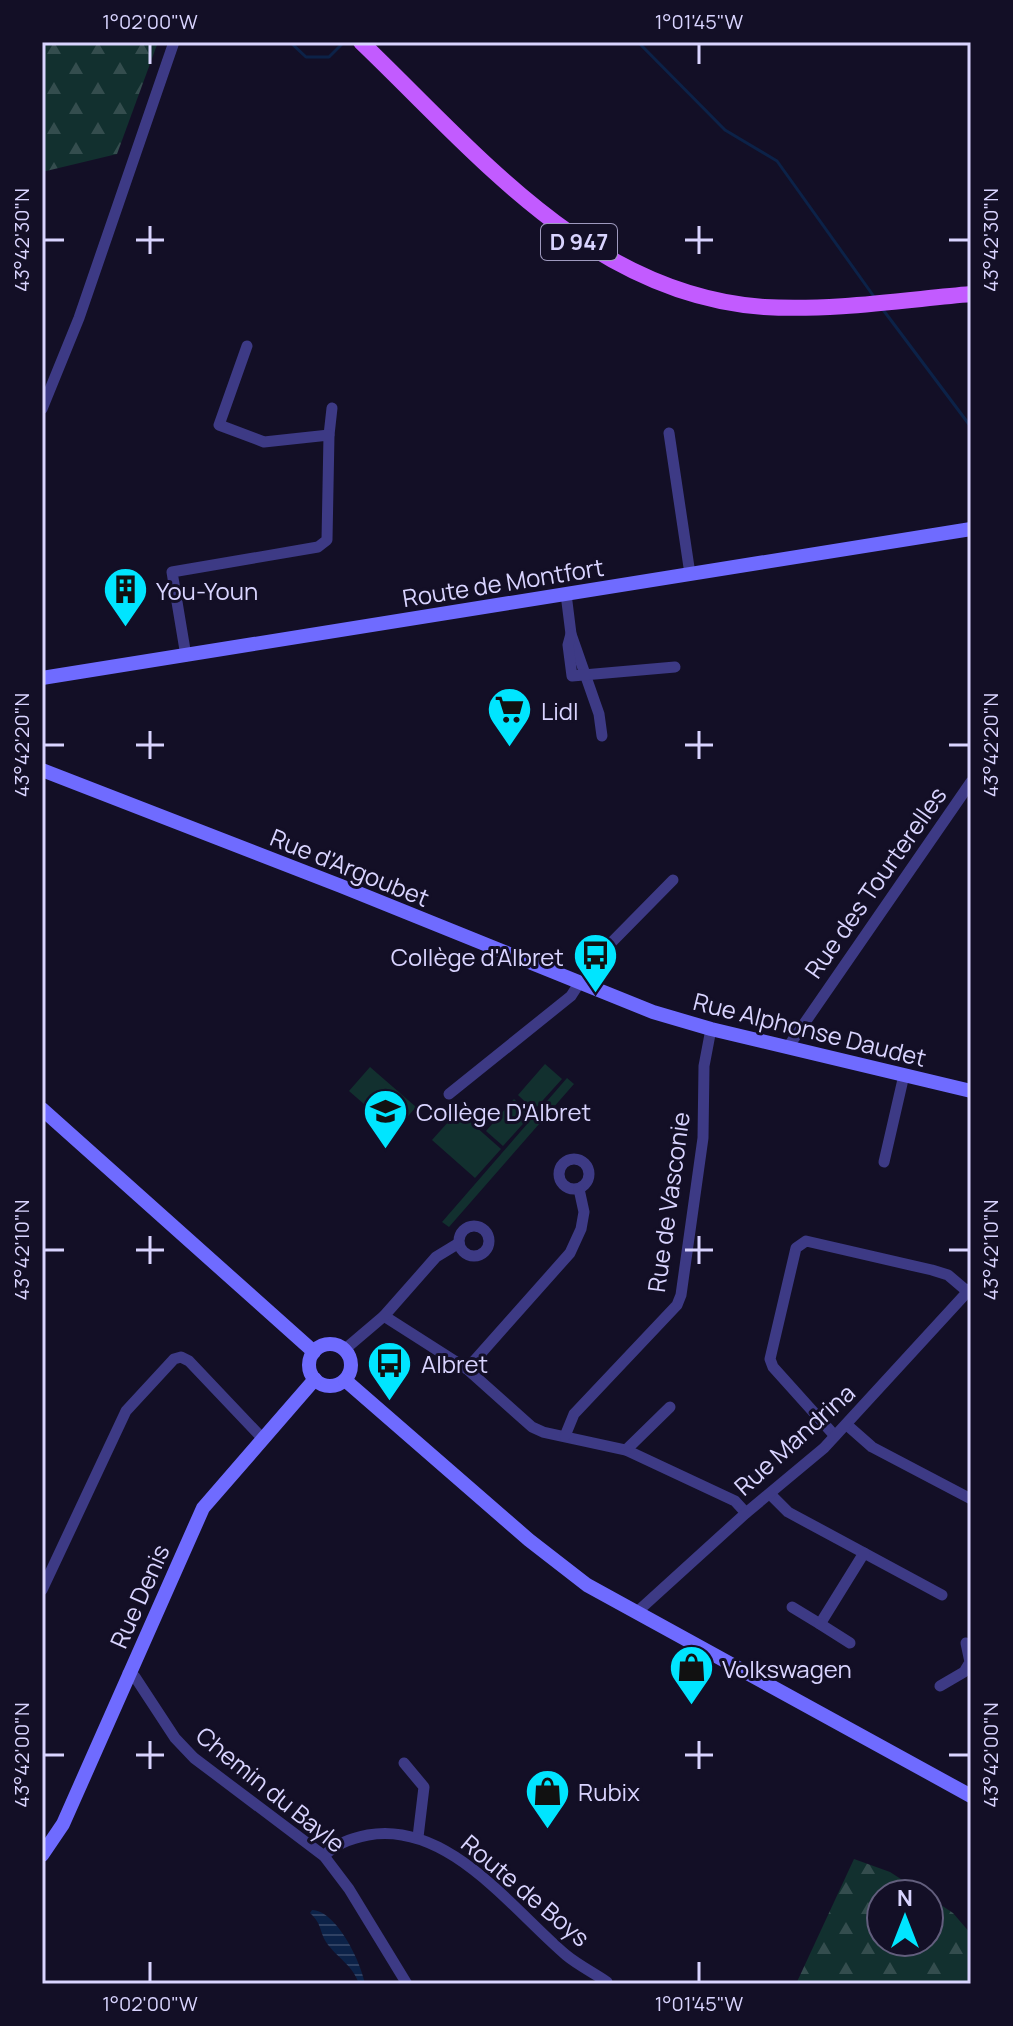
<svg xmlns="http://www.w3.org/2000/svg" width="1013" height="2026" font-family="Manrope,sans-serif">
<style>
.forest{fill:url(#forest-firs)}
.pitch{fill:#12302f}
.water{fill:url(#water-rules)}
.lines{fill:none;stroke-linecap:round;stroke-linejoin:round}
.stream{stroke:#0c2248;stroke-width:3}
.street{stroke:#3d3a85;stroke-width:11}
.secondary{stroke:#6f6bff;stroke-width:14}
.primary{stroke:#c25bff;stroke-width:16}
.ticks{fill:none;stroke:#d9d4ff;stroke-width:3}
.labels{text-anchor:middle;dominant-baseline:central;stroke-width:6;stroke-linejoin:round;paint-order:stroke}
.shield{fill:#130f26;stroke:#9e99be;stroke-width:2}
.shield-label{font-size:22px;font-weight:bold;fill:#d9d4ff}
.street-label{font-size:24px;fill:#d9d4ff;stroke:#130f26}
.poi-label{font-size:24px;fill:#d9d4ff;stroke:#130f26;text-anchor:start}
.neatline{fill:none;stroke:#d9d4ff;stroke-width:3}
.ticks-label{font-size:20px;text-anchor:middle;fill:#d9d4ff}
</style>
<defs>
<pattern id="forest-firs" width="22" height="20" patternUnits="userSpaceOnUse" patternTransform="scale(2)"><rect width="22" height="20" fill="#12302f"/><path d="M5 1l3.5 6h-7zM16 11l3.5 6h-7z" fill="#344d4e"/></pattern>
<pattern id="water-rules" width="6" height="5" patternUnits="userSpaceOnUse" patternTransform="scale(2)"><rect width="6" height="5" fill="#0c2248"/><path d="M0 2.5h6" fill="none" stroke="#2f4163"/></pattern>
</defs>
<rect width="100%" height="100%" fill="#130f26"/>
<g class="forest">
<path d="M42 42H158L117 154 42 172Z"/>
<path d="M854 1859 890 1872 924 1894H881V1942H929V1897L953 1913 971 1934V1984H796Z"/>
</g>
<g class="pitch">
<path d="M545 1064 562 1079 534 1110 518 1095Z"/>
<path d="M370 1067 416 1107 395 1131 349 1091Z"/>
<path d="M567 1078 574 1084 449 1227 442 1222Z"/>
<path d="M514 1099 531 1115 503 1146 486 1131Z"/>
<path d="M458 1111 501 1149 475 1178 432 1140Z"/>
</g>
<path class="water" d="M312 1910C337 1911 361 1962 365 1984H359C353 1965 337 1958 326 1942 319 1930 322 1924 310 1913Z"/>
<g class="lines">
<g class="stream">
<path d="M290 42 306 57H329L344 42"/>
<path d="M638 42 725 130 777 161 875 298"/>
<path d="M881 307 971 427"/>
</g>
<g class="street">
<path d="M42 409 79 318 174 42"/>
<path d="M669 433 690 574"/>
<path d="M329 435 332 408"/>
<path d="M566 594 571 634 599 714 602 736"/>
<path d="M571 634 568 645 572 676 675 667"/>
<path d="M186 656 172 572 318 547 327 540 329 435 264 442 219 425 247 346"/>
<path d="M590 987 609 945 673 880"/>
<path d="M788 1047 971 782"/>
<path d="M449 1094 571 996 580 982"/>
<circle cx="574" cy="1174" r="15"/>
<path d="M884 1162 904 1075"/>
<circle cx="474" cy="1241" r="15"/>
<path d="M384 1316 467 1369 532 1427 543 1432 626 1450 735 1501 746 1513"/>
<path d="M344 1350 384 1316 436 1257 459 1243"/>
<path d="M467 1369 570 1253 581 1229 584 1212 579 1189"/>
<path d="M847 1425 872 1447 971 1499"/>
<path d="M565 1436 574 1414 677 1305 681 1295 703 1138 704 1066 711 1029"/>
<path d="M835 1436 773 1367 770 1359 796 1248 806 1241 932 1270 948 1275 968 1292"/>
<path d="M626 1450 670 1407"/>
<path d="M770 1494 788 1512 942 1595"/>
<path d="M42 1590 126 1411 174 1359 181 1357 189 1361 263 1439"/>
<path d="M792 1607 820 1624 864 1553"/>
<path d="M637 1612 746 1513 824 1448 971 1288"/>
<path d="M820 1624 850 1643"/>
<path d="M128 1673 135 1677 175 1738 194 1758 324 1856 349 1889 407 1984"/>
<path d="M940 1686 964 1672 970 1662 966 1643"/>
<path d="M404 1763 424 1787 418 1837"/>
<path d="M324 1856C336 1843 352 1838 368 1835 448 1821 511 1908 566 1955 578 1965 594 1973 607 1982"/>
</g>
<g class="secondary">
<path d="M42 678 971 529"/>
<path d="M42 770 341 886 653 1012 711 1029 971 1091"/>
<path d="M42 1109 314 1352"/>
<circle cx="330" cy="1365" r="21"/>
<path d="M345 1380 529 1540 587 1585 971 1796"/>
<path d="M42 1855 63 1824 203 1508 315 1379"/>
</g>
<path class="primary" d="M361 42C478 154 591 295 764 307 832 311 903 300 971 294"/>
</g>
<path class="ticks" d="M150 44V64M699 44V64M150 226V254M699 226V254M44 240H64M136 240H164M685 240H713M949 240H969M150 731V759M699 731V759M44 745H64M136 745H164M685 745H713M949 745H969M150 1236V1264M699 1236V1264M44 1250H64M136 1250H164M685 1250H713M949 1250H969M150 1741V1769M699 1741V1769M44 1755H64M136 1755H164M685 1755H713M949 1755H969M150 1962V1982M699 1962V1982"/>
<defs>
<symbol id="building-pin" viewBox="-11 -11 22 30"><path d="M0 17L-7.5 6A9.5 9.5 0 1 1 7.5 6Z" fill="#00e5ff" stroke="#130f26"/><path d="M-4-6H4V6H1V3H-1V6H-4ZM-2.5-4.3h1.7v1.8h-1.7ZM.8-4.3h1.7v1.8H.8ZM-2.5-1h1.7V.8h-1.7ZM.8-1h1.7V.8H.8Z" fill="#111"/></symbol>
<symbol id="supermarket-pin" viewBox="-11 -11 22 30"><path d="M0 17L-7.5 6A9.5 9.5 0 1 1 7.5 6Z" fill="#00e5ff" stroke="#130f26"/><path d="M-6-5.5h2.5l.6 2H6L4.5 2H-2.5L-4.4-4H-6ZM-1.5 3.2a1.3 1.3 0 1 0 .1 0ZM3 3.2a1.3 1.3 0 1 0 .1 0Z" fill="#111"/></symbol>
<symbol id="bus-pin" viewBox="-11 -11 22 30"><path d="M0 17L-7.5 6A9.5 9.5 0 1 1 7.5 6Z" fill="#00e5ff" stroke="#130f26"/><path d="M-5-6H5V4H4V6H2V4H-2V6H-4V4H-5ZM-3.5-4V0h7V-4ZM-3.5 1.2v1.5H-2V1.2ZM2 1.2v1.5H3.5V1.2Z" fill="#111"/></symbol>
<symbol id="school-pin" viewBox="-11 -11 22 30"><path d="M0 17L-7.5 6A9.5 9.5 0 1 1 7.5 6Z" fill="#00e5ff" stroke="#130f26"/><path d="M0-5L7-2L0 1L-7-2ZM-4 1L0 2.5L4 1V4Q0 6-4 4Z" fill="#111"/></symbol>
<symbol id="shop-pin" viewBox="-11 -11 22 30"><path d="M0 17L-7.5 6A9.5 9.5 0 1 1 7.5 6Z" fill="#00e5ff" stroke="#130f26"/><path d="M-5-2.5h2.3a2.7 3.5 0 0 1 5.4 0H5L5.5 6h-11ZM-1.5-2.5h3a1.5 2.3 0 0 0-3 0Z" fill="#111"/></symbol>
</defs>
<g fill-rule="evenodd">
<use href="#building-pin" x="100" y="564" width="51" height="69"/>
<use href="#supermarket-pin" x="484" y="684" width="51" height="69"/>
<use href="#bus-pin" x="570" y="930" width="51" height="69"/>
<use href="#school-pin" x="360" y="1086" width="51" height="69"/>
<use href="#bus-pin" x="364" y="1338" width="51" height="69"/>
<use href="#shop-pin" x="666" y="1642" width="51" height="69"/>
<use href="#shop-pin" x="522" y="1766" width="51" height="69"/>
</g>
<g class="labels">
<rect class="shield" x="541" y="224" width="76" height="36" rx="6"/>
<g class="shield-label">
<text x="579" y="242">D 947</text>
</g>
<g class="street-label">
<text transform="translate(503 582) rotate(-9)">Route de Montfort</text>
<text transform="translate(350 867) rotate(22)">Rue d'Argoubet</text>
<text transform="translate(875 882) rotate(-55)">Rue des Tourterelles</text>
<text transform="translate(810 1029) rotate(14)">Rue Alphonse Daudet</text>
<text transform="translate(668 1202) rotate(-82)">Rue de Vasconie</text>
<text transform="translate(794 1439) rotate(-42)">Rue Mandrina</text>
<text transform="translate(139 1596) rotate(-66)">Rue Denis</text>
<text transform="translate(271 1789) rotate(39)">Chemin du Bayle</text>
<text transform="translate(526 1890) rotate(40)">Route de Boys</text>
</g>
<g class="poi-label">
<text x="156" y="590">You-Youn</text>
<text x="541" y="710">Lidl</text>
<text x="564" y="956" text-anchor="end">Collège d'Albret</text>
<text x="416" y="1111">Collège D'Albret</text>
<text x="421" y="1363">Albret</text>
<text x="722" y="1668">Volkswagen</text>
<text x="578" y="1791">Rubix</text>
</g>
</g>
<rect width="1013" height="2026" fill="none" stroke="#130f26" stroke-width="88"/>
<g transform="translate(905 1918)"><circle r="38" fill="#130f26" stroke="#625e7d" stroke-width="2"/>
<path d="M0-6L14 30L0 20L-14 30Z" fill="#00e5ff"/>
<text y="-12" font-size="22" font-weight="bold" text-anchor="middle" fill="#d9d4ff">N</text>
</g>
<rect x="44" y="44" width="925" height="1938" class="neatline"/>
<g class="ticks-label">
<text x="150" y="29">1°02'00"W</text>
<text x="699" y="29">1°01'45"W</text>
<text transform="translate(22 240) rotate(-90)" y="7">43°42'30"N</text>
<text transform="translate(991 240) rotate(-90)" y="7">43°42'30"N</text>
<text transform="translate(22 745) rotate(-90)" y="7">43°42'20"N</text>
<text transform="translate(991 745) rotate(-90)" y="7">43°42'20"N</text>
<text transform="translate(22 1250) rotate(-90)" y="7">43°42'10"N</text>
<text transform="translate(991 1250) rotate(-90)" y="7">43°42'10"N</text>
<text transform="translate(22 1755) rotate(-90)" y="7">43°42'00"N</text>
<text transform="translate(991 1755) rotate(-90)" y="7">43°42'00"N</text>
<text x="150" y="2011">1°02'00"W</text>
<text x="699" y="2011">1°01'45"W</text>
</g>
</svg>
